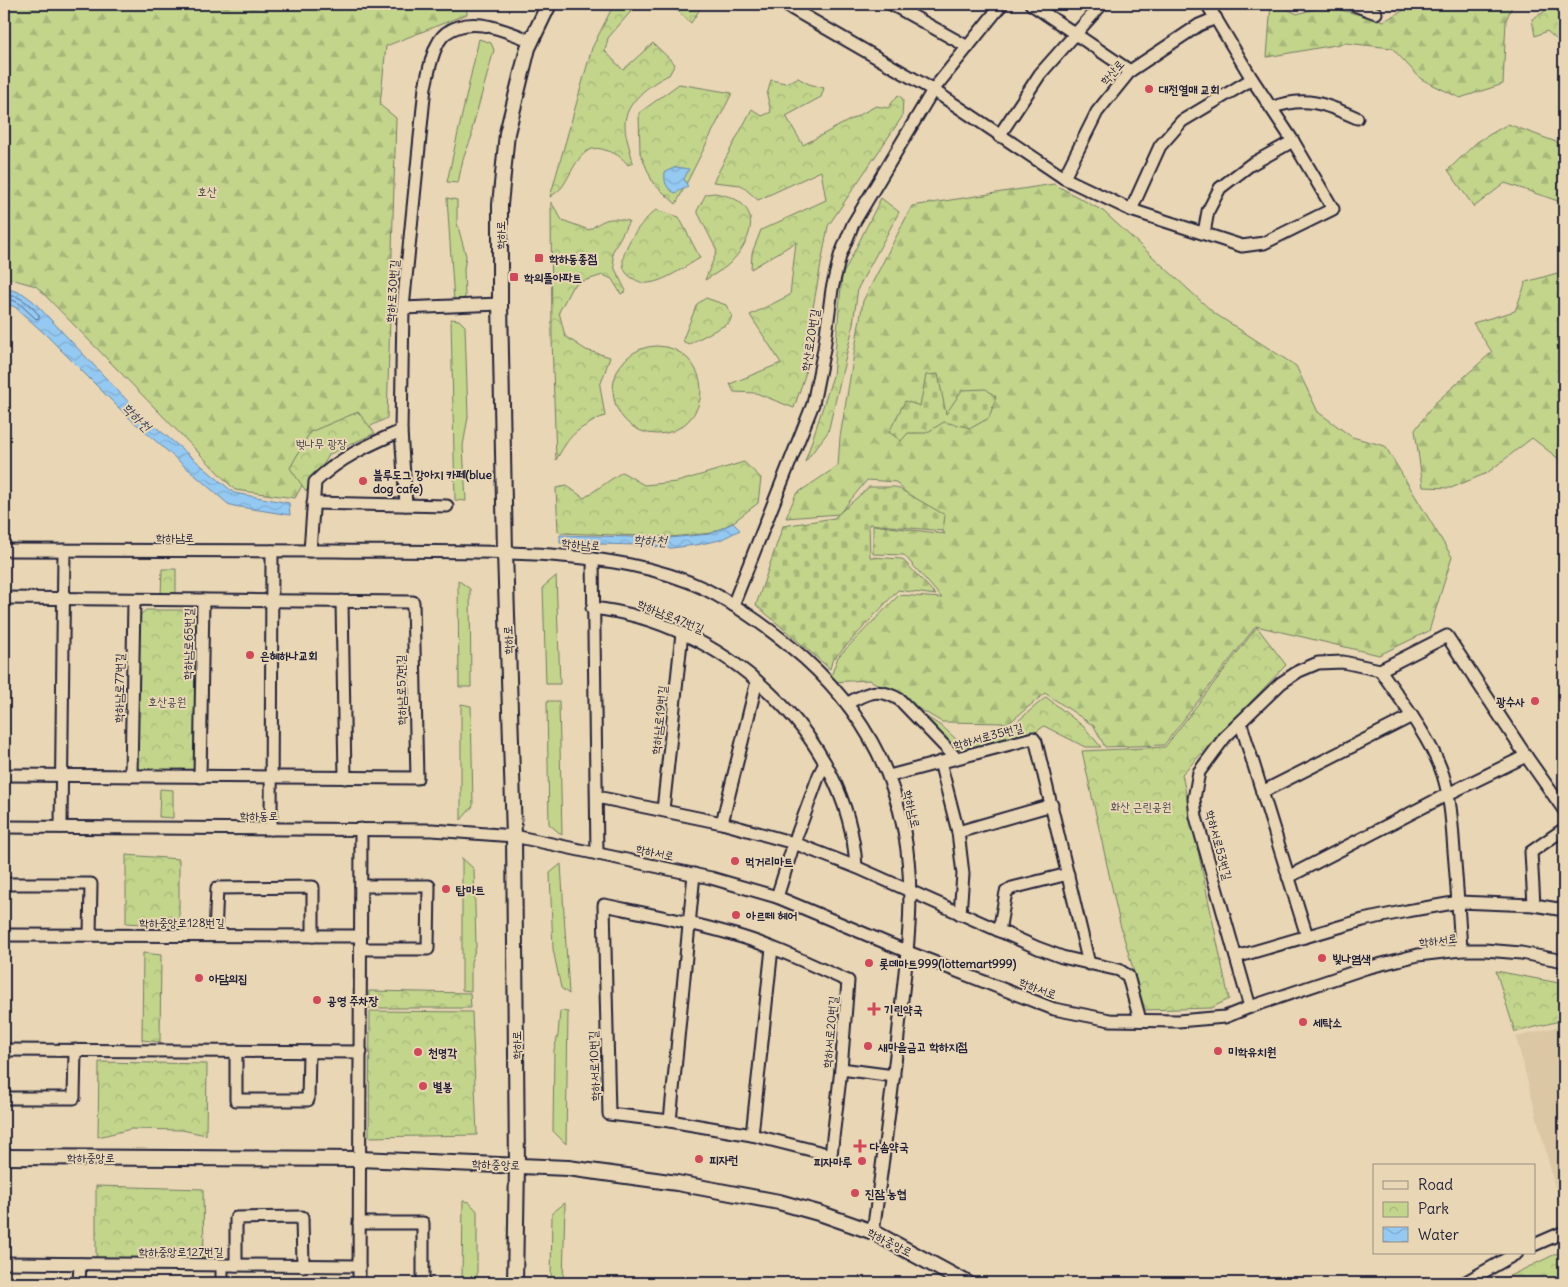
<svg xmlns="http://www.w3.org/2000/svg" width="1568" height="1287" font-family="Delius,'Poor Story',sans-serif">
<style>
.built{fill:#dcc7a4}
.grass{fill:#c2d58b;stroke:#727c63}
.forest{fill:url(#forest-firs);stroke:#727c63}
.cemetery{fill:url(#cemetery-stones);stroke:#727c63}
.park{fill:url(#park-crowns);stroke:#727c63}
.water{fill:url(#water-waves);stroke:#6686a9}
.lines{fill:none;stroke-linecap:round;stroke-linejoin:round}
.shore{stroke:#506584;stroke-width:1}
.minor-casing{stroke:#22223b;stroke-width:15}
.tertiary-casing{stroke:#22223b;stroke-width:18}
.minor{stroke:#e9d6b4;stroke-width:11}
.tertiary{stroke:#e9d6b4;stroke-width:14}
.poi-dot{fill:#d1495b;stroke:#e9d6b4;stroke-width:2}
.labels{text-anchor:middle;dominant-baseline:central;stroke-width:4;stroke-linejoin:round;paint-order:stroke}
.street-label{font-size:12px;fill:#22223b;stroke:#e9d6b4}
.poi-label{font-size:12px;font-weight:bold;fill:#22223b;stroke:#e9d6b4;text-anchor:start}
.park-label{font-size:12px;fill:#42464b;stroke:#e9d6b4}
.water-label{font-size:14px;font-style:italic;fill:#394360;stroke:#e9d6b4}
</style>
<defs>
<pattern id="forest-firs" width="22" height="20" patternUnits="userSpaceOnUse" patternTransform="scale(1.25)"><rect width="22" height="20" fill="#c2d58b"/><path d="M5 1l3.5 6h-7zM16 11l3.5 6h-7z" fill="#a6b779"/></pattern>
<pattern id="cemetery-stones" width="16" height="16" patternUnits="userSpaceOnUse" patternTransform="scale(1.25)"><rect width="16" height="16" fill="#c2d58b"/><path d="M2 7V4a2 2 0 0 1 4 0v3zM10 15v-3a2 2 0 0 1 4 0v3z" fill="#a6b779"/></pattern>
<pattern id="park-crowns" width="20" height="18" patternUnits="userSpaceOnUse" patternTransform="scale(1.25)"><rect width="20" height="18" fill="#c2d58b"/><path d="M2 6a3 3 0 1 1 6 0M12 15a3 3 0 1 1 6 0" fill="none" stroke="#a6b779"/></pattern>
<pattern id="water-waves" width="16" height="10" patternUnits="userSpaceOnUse" patternTransform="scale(1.25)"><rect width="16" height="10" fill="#94c9f2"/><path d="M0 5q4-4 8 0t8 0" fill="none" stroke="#7facd0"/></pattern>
</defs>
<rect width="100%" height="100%" fill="#e9d6b4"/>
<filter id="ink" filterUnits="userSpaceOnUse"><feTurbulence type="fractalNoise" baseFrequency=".02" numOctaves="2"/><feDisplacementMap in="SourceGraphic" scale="10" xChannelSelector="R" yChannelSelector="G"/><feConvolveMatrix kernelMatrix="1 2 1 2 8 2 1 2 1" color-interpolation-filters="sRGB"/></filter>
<g filter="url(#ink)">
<path class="built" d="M1564 1025V1221L1516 1037Z"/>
<g class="grass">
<path d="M479 39 491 43 494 50 472 129V136L463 159 458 183 447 182Z"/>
<path d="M447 198 457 200V223L466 256 464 269 465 297 461 301H454Z"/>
<path d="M451 319 459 320 465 326 468 417 463 446 466 501 455 500Z"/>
<path d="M556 576 560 684H546L543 587Z"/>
<path d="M458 580 470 589 471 687H459Z"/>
<path d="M547 701H559L562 835 549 824Z"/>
<path d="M461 704 471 706 473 806 461 820Z"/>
<path d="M462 858 474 869 476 947 471 962V991L462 990Z"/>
<path d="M561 864 569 994 561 988 553 949 550 873Z"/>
<path d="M560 1011 568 1012 566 1144 553 1131 554 1050 558 1035Z"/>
<path d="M463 1201 469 1202 477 1211V1283H462Z"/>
<path d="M565 1203 563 1283H551L552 1213Z"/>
</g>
<g class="forest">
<path d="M4 4H466L467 14 386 46 380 105 396 118 387 418 322 450 295 498 235 490 36 286 4 277Z"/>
<path d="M1271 4H1277L1297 14 1325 6 1384 21 1404 10 1410 4H1513L1506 20 1503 84 1460 98 1421 79 1392 48 1346 43 1267 57Z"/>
<path d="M1508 124 1564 145V203L1505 183 1474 207 1448 170 1477 142Z"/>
<path d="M1054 184 1103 211 1214 313 1296 366 1318 412 1352 437 1385 446 1452 557 1429 631 1379 655 1256 626 1164 745 1105 747 1094 726 1045 693 1009 723 942 722 870 680 829 682 838 657 899 595 942 598 904 555 873 554V525L945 534 896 482 867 480 839 514 786 518 796 494 838 466 840 437 863 301 912 206Z"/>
<path d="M1564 271V463L1532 438 1487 473 1451 488 1423 487 1415 430 1434 404 1492 352 1473 323 1515 311 1526 282Z"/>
</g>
<g class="cemetery">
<path d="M938 374 946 414 962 390 986 389 996 397 989 418 971 428 944 422 926 433H908L901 441 889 432 905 401 920 406 926 375Z"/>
<path d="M869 487H896L945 515 943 531 869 524 870 557 902 559 936 595 898 590 832 661 830 669 756 605 783 526 834 518Z"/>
</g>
<g class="park">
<path d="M614 4H664L632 10 608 38 605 51 623 70 653 43 675 64 669 75C651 83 624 103 625 125 625 137 631 151 633 163L628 165C621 156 615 153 605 150 581 141 573 172 562 187 559 191 554 194 550 197L592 48Z"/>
<path d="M664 4H703L691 23 678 11Z"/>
<path d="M1551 4H1564V46L1547 31 1535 36 1532 19 1544 12Z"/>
<path d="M798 78 809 84 824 88 821 97 786 116 803 145 876 106 888 108 898 95 903 99 902 117 828 226 812 313 805 375 794 408 756 393 734 392 730 384 781 363 750 315 790 295 796 242 751 269 752 253 761 230 826 200 821 171 758 200 741 185 713 182 752 109 762 116 771 112 767 95 771 80 785 83Z"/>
<path d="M679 84 732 93 676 204 653 183 640 153 639 113Z"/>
<path d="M715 193C724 195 734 197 741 203 762 221 744 250 728 265 721 271 713 275 705 280L717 251 697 211 706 194Z"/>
<path d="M881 198 899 212 858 288 852 331 828 432 805 462 833 376 842 276Z"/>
<path d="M551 202 562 220 589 230C606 218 609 217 629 221L612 253 615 269 626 291 621 294 612 279 603 275 580 282 572 287 559 312 565 336 586 350 610 357 600 386 605 416C598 418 594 421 587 425 570 434 566 443 556 460L552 338Z"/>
<path d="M656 210 679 217 700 258C686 266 664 282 648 283 643 284 638 281 634 279 605 265 641 221 656 210Z"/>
<path d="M706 298 726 305 732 316 729 323 689 344 684 342 683 339 697 304Z"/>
<circle cx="657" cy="390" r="44"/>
<path d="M358 412 375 433 330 454 306 491 290 468 310 432Z"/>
<path d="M744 462 761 478 758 503 732 523 712 533 670 537 561 533 558 531 556 488 567 486 584 498 622 472 644 485 677 482Z"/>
<path d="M162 569H176V597L161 596Z"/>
<path d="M146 610H191L196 616 195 768 188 775H142L137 769 140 615Z"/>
<path d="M1257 627 1286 665 1182 774 1229 999 1211 1008 1145 1010 1120 924 1082 751 1165 747Z"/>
<path d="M1046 697 1084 727 1101 747H1085L1044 726 1035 733 958 752 913 708 944 728 959 742 1011 727Z"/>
<path d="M160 789 173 790V818L159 817Z"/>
<path d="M126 855 179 859V926L126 923Z"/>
<path d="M143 953 161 955 160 1042 142 1040Z"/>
<path d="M1496 971 1564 984V1020L1515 1032Z"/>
<path d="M369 991 470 993 471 1008H368Z"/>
<path d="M370 1011 472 1012 477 1135 369 1137Z"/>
<path d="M99 1062 207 1064 206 1135 182 1130 131 1129 98 1137Z"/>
<path d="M96 1186 203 1189 204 1257 203 1265 96 1259Z"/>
<path d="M1564 1250V1283H1495Z"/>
</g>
<g class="water">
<path d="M676 167 689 169 684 179 688 187 675 193C666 188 664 183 665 172Z"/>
<path d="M4 288 22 293 33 301 138 412 234 493 289 503 290 515 234 506 228 504 126 415 45 334 15 307 4 303Z"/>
<path d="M733 523 740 530 720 540 696 545 671 548 639 545 560 543V535L669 538 710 534Z"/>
</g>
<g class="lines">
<path class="shore" d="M14 296C25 299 32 307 39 315V318L36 319 19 303 12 300 11 297Z"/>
<defs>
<g id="minor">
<path d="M784 4 933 90 1064 178 1131 210 1242 246 1264 243 1333 209 1293 141 1252 79 1207 4"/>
<path d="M891 4 968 47"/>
<path d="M1031 4 1130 71"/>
<path d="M1352 4 1376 13"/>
<path d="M1271 108C1305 95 1326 104 1357 118"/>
<path d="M999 136 1040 74 1102 4"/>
<path d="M1064 178 1097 112 1130 71 1199 25 1216 18"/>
<path d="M1131 210 1160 146 1182 121 1252 79"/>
<path d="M1204 233 1208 211 1220 188 1250 165 1293 141"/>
<path d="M403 308 500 304"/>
<path d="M313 503 447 506"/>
<path d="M406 505 401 431 403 308 425 87C429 71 433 43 446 33 472 14 505 31 532 41"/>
<path d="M4 550C114 550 225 551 335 551 407 552 479 550 551 555 604 559 657 566 705 589 739 606 777 634 805 659 856 705 891 763 904 831 916 893 907 955 900 1017 893 1089 883 1160 873 1232"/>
<path d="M310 551 315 482C339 458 370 444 401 431"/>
<path d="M593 559 597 854"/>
<path d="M4 598 413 602 417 778 4 775"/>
<path d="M342 601 345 778"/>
<path d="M733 605 813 404 824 349 832 289 840 256 853 224 933 90 1002 4"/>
<path d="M592 608C721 621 849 734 856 867"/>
<path d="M1380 670 1447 636 1526 756 1564 810"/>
<path d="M848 703C868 692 879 687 900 700L956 758"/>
<path d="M1241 724 1307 936"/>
<path d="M940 762 958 832 963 874 960 914"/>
<path d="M131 776 134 600"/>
<path d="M889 776 1033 738 1036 742 1089 964"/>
<path d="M200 777 203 600"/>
<path d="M1262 792 1412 716"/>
<path d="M597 797 722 823 794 843 856 867 1038 948 1062 957 1119 970 1128 976 1140 1020"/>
<path d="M663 810 682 633"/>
<path d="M722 823 757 681"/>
<path d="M4 827 432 830 514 836 711 878 777 897 908 952 1054 1009 1110 1020 1178 1021 1225 1017 1250 1007 1366 968 1418 955 1461 950H1485L1521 953 1564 961"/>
<path d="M61 827 64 550"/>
<path d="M271 829 272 551"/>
<path d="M958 832 1052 805"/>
<path d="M1288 877 1448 794 1526 756"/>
<path d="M4 884H91L90 935"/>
<path d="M777 897 794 843 819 775 825 763"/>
<path d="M604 905C648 914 692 922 735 935 774 946 811 965 848 981L841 1069 831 1155 752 1135 670 1121 609 1114Z"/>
<path d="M1534 905 1531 852 1564 829"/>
<path d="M999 931 1006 892 1012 888 1068 874"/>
<path d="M4 935 361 936"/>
<path d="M215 935 217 888 313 887V936"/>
<path d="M361 949H428L429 886H361"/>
<path d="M1236 957 1363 920 1407 911 1459 902 1534 905 1564 910"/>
<path d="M1250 1007 1196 817 1194 799 1199 772 1225 737 1281 683 1299 671 1318 663 1343 662 1380 670C1401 700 1432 741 1443 775 1451 800 1452 825 1454 851 1457 884 1459 917 1461 950"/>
<path d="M4 1050 361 1052"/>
<path d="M236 1051V1100H308L309 1052"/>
<path d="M841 1069 894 1076"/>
<path d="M4 1098H74L75 1050"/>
<path d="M670 1121 694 874"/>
<path d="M752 1135 772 948"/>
<path d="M359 1223H423V1283"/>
<path d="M1534 1245 1564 1232"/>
<path d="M4 1263 359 1266"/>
<path d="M222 1265V1283"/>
<path d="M236 1265V1218L302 1217 303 1266"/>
<path d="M79 1283 80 1264"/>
<path d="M359 1283 361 829"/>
<path d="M1464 1283 1517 1253"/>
</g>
<g id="tertiary">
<path d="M4 1157 360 1159 568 1168 677 1183 779 1202 822 1214 873 1232 967 1283"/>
<path d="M515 1283 517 1165 514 836 505 552 500 304V205L507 133 528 48 549 4"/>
</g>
</defs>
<use href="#minor" class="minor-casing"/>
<use href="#tertiary" class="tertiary-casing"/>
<use href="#minor" class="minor"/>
<use href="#tertiary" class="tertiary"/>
</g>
</g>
<g class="poi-dot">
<circle cx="1149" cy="89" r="5"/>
<rect x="534" y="253" width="10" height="10" rx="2.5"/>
<rect x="509" y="272" width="10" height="10" rx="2.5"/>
<circle cx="363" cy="481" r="5"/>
<circle cx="250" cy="655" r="5"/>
<circle cx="1535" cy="701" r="5"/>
<circle cx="735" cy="861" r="5"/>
<circle cx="446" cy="889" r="5"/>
<circle cx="736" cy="915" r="5"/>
<circle cx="1322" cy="958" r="5"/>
<circle cx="869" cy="963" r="5"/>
<circle cx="199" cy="978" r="5"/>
<circle cx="317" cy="1000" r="5"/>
<path d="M871.5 1001.5h5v5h5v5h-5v5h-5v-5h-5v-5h5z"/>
<circle cx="1303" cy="1022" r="5"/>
<circle cx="868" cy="1046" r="5"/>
<circle cx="1218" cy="1051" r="5"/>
<circle cx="418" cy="1052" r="5"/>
<circle cx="423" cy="1086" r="5"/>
<path d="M857.5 1138.5h5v5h5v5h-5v5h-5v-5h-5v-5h5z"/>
<circle cx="699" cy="1159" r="5"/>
<circle cx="862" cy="1161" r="5"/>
<circle cx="855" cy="1193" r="5"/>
</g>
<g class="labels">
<g class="street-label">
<text transform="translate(1112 72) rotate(-48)">학산로</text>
<text transform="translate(500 235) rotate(-90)">학하로</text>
<text transform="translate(392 291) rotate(-86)">학하로30번길</text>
<text transform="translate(810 340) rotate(-81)">학산로20번길</text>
<text x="175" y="537">학하남로</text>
<text transform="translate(581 544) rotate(5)">학하남로</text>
<text transform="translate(671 616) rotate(22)">학하남로47번길</text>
<text transform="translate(508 640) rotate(-92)">학하로</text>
<text transform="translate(188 644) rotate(-89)">학하남로65번길</text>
<text transform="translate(119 688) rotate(-89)">학하남로77번길</text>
<text transform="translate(401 690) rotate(-91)">학하남로57번길</text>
<text transform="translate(659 720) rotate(-84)">학하남로19번길</text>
<text transform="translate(988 736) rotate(-15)">학하서로35번길</text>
<text transform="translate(912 809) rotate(77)">학하남로</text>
<text x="259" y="815">학하동로</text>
<text transform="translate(1219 845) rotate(75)">학하서로53번길</text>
<text transform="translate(655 852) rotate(12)">학하서로</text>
<text x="182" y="922">학하중앙로128번길</text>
<text transform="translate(1438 940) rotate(-7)">학하서로</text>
<text transform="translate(1038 988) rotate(21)">학하서로</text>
<text transform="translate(830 1032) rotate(-85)">학하서로20번길</text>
<text transform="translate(516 1045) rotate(-90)">학하로</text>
<text transform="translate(594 1066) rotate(-92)">학하서로10번길</text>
<text x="91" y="1157">학하중앙로</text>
<text transform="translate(496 1164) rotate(2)">학하중앙로</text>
<text transform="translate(890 1242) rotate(27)">학하중앙로</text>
<text x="181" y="1251">학하중앙로127번길</text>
</g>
<g class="poi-label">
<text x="1159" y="89">대전열매 교회</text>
<text x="549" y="258">학하동종점</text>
<text x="524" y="277">학의뜰아파트</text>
<text x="373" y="474">블루도그 강아지 카페(blue<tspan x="373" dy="14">dog cafe)</tspan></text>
<text x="260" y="655">은혜하나교회</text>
<text x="1525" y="701" text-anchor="end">광수사</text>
<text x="745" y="861">먹거리마트</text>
<text x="456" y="889">탑마트</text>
<text x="746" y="915">아르떼 헤어</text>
<text x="1332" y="958">빛나염색</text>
<text x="879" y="963">롯데마트999(lottemart999)</text>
<text x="209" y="978">아담의집</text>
<text x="327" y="1000">공영 주차장</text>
<text x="884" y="1009">기린약국</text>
<text x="1313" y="1022">세탁소</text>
<text x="878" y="1046">새마을금고 학하지점</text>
<text x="1228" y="1051">미학유치원</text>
<text x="428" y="1052">천명각</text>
<text x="433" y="1086">별봉</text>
<text x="870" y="1146">다솜약국</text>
<text x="709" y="1159">피자런</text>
<text x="852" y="1161" text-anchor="end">피자마루</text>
<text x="865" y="1193">진잠 농협</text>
</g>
<g class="park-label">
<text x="207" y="191">호산</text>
<text x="321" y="443">벚나무 광장</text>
<text x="167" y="701">호산공원</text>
<text x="1141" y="806">화산 근린공원</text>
</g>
<g class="water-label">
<text transform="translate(137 417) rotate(44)">학하천</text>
<text transform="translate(650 540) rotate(2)">학하천</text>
</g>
</g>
<rect width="1568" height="1287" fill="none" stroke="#e9d6b4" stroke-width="20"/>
<rect x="10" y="10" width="1548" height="1267" fill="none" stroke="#22223b" stroke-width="2" filter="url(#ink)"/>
<rect x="1373" y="1164" width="162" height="90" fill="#e9d6b4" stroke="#998e84"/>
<rect x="1383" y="1181" width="25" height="8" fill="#e9d6b4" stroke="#998e84"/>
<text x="1418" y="1190" font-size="15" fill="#22223b">Road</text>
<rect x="1383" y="1202" width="25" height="15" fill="url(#park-crowns)" stroke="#998e84"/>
<text x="1418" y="1214" font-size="15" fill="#22223b">Park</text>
<rect x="1383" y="1227" width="25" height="15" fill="url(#water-waves)" stroke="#998e84"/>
<text x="1418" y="1240" font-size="15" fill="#22223b">Water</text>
</svg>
